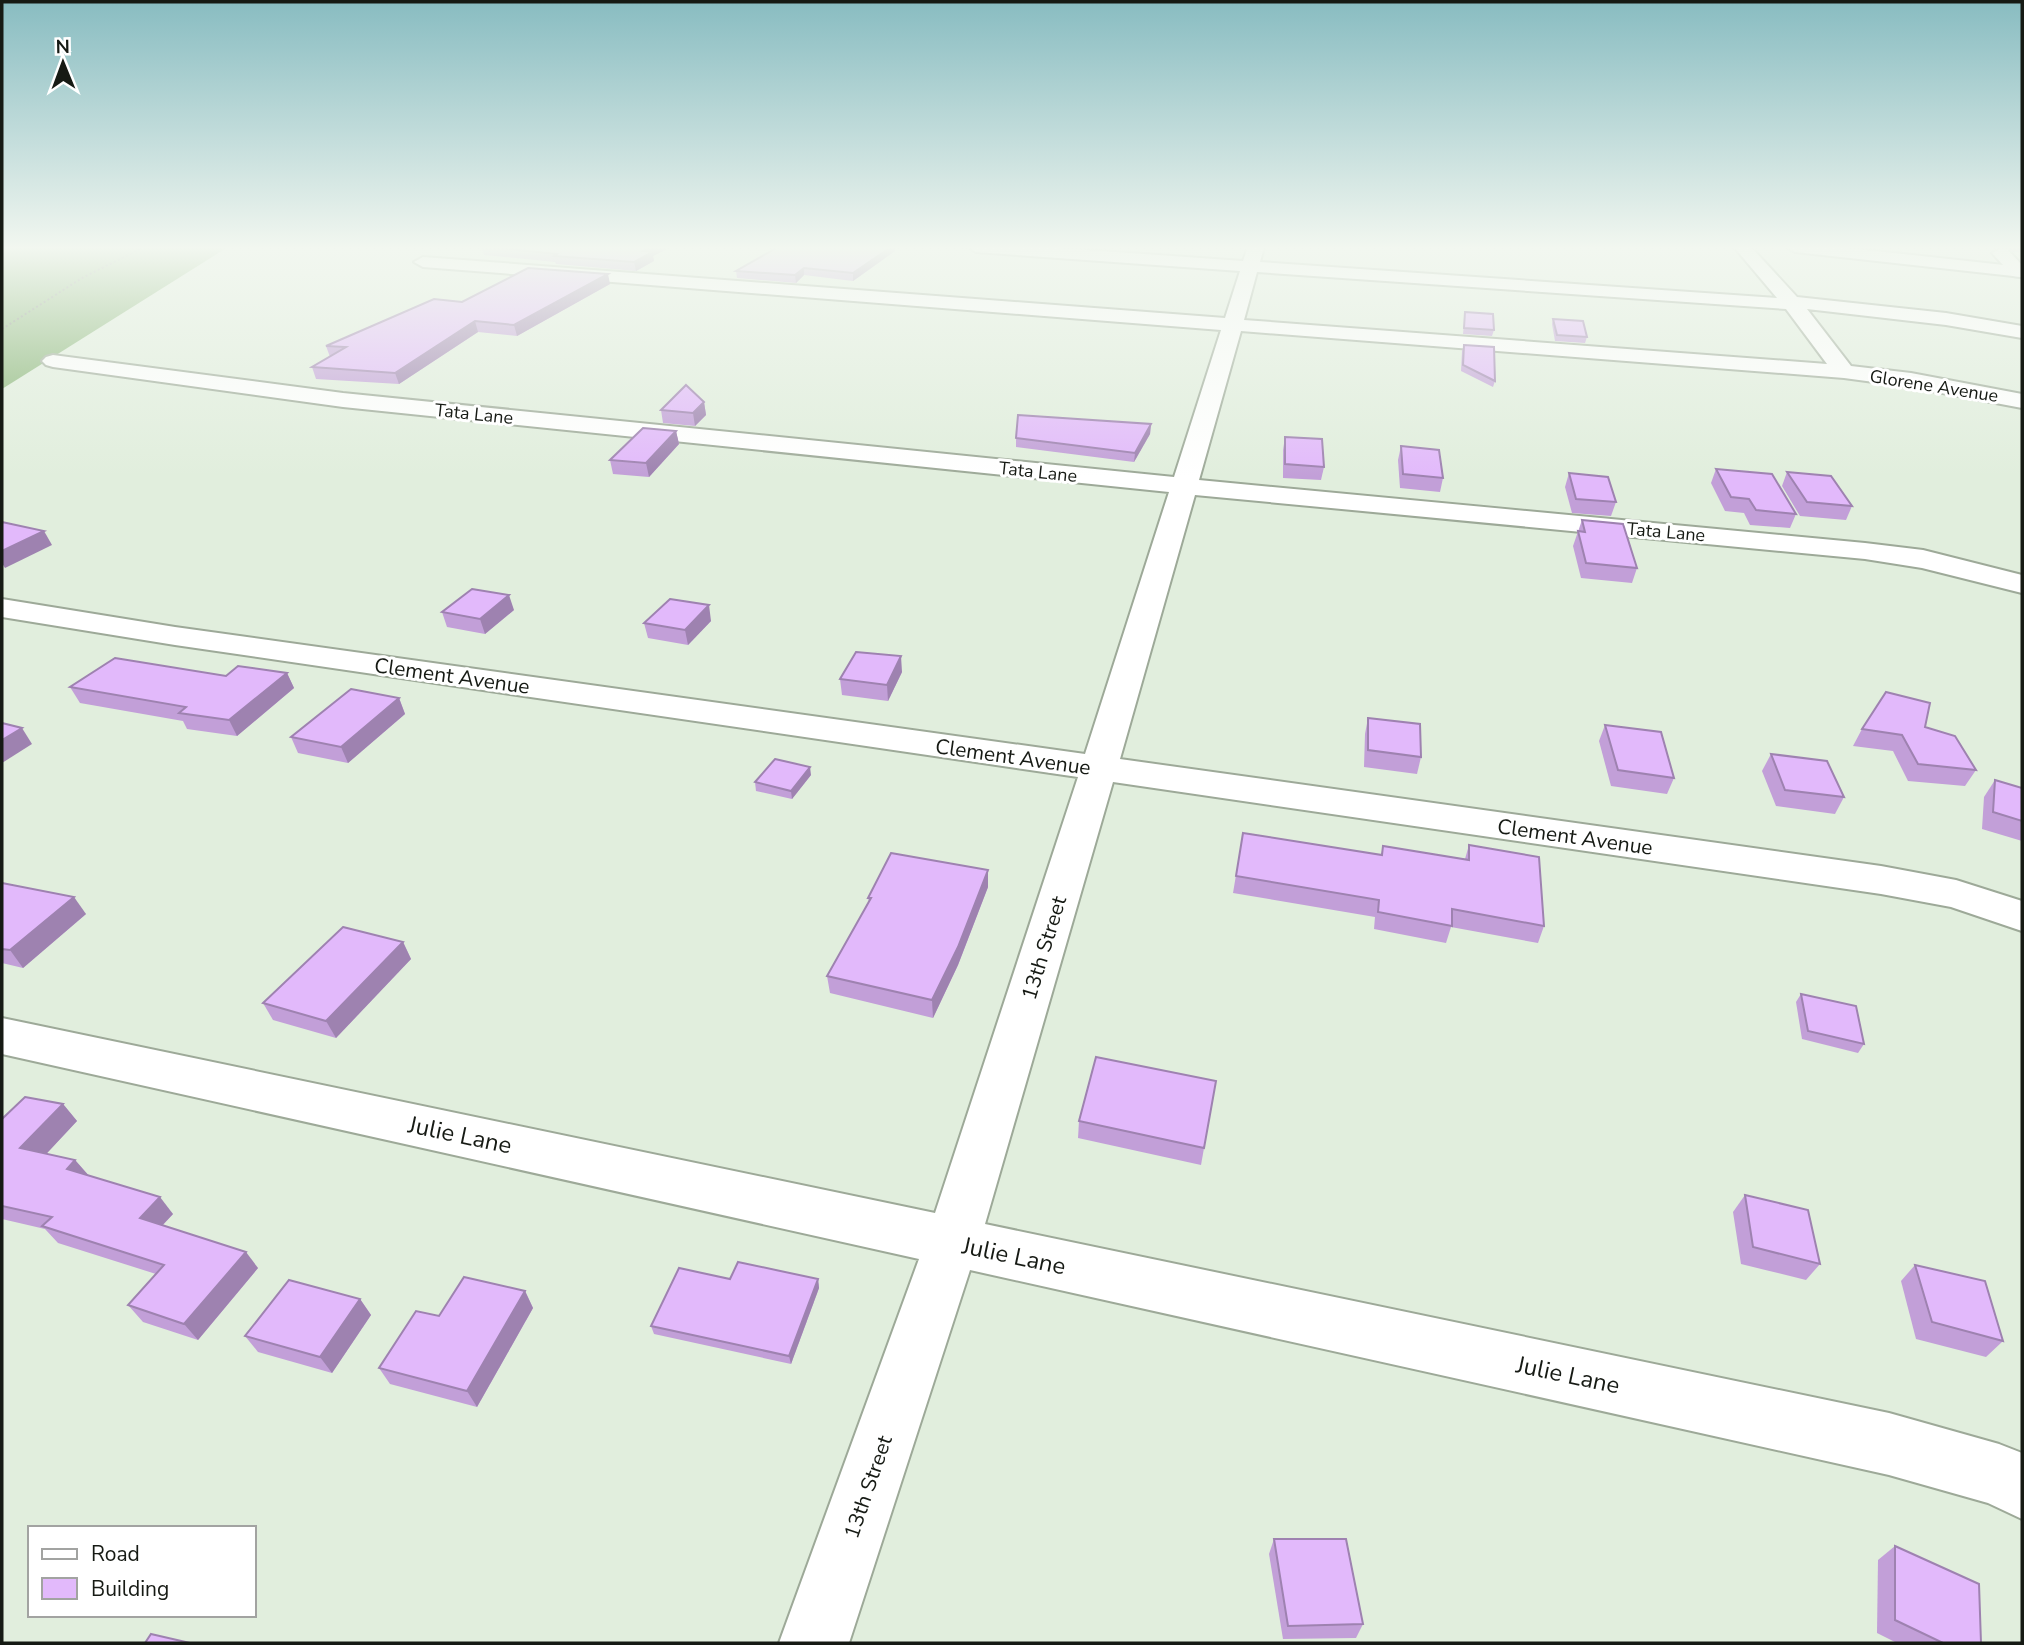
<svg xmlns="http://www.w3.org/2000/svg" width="2024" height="1645" font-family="'Nunito Sans',sans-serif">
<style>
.forest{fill:#86b374}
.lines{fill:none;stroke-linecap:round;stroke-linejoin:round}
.minor-casing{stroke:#9da998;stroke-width:4}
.major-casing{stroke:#9da998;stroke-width:4}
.path{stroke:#80897d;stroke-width:2;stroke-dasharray:2 2.5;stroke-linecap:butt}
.minor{fill:#fff;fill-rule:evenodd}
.major{fill:#fff;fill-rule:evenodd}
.wall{fill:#c29fd8}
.shaded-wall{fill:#9e82b0}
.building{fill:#e2b9fb;stroke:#9e82b0;stroke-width:2}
.labels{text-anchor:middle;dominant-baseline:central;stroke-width:6;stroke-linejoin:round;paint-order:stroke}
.far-street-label{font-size:18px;fill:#161a14;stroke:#fff}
.street-label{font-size:21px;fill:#161a14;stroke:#fff}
.near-street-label{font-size:24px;fill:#161a14;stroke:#fff}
</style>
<rect width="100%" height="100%" fill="#e1eedd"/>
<path class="forest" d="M2 247H228L2 389Z"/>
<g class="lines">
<defs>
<g id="minor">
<path d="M968 247H1045L1243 261 1248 247H1264L1260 262 1777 298 1734 247H1751L1797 297 1946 313 2022 326V338L1946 325 1807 309 1851 366 1911 373 2022 394V408L1911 387 1844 378 1241 331 1199 480 1865 543 1923 550 2022 575V593L1922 568 1865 559 1195 495 1120 759 1881 866 1956 880 2022 901V931L1951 907 1881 894 1113 782 985 1224 1889 1413 1999 1444 2022 1453V1519L1988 1503 1889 1475 970 1270 849 1643H779L919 1259 2 1054V1018L935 1213 1078 777 175 645 2 617V599L175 627 1085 754 1169 492 343 407 53 367 46 365 42 361 46 357 53 355 343 393 1174 477 1221 330 423 267 414 262 423 257 1225 318 1240 271 976 252ZM1257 272 1786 309 1827 364 1244 320Z"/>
<path d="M2001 248 2007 249 2022 265V277L2013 276 1992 253Z"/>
</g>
<path id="major" d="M1787 247H1839L2022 267V277L1795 252Z"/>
</defs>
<use href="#minor" class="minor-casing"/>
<use href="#major" class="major-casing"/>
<path class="path" d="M2 329 82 278 144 247"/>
<use href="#minor" class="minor"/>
<use href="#major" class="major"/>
</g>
<g class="wall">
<path d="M482 247H671L653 256 654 261 636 271 556 264 555 262 484 255Z"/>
<path d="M2005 247H2022V252H2013Z"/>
<path d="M895 251 853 281 804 275 796 283 737 278 736 271Z"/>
<path d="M610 284 517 336 478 332 399 384 316 379 312 367 330 357 326 346 462 302Z"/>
<path d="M1465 312 1494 330 1492 336 1463 334Z"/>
<path d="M1553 319 1587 337 1585 343 1555 341 1552 324Z"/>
<path d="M1464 345 1495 381 1493 387 1461 371 1462 351Z"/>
<path d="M704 402 706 415 695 426 663 423 661 410Z"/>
<path d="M1151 424 1150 434 1134 462 1016 447V438Z"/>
<path d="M676 431 679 444 649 477 613 474 610 460Z"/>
<path d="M1285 437 1324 467 1321 480 1283 478V450Z"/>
<path d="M1401 446 1443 478 1440 492 1400 488 1398 460Z"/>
<path d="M1716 469 1796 514 1790 528 1750 525 1744 513 1725 511 1711 483Z"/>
<path d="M1787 472 1852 506 1846 520 1800 516 1782 486Z"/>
<path d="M1569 473 1616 502 1611 516 1572 513 1565 487Z"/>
<path d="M1582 520 1637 568 1632 583 1581 578 1573 546Z"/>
<path d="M514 610 485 634 447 627 442 612Z"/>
<path d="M711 621 688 645 648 638 644 623Z"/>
<path d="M902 672 888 701 842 695 840 679Z"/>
<path d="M287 673 294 688 237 736 187 729 183 721 80 703 70 687Z"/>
<path d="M399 698 405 714 348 763 298 753 291 737Z"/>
<path d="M1368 718 1421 757 1417 774 1364 767 1365 734Z"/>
<path d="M1605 725 1674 778 1667 794 1611 786 1599 741Z"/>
<path d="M1925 727 1976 770 1965 786 1908 781 1893 751 1853 746 1862 729Z"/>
<path d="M1771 754 1844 797 1835 814 1776 806 1762 771Z"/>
<path d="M811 775 792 799 756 791 755 782Z"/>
<path d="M1995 780 2022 788V841L1982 829 1984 797Z"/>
<path d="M1243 833 1381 855 1383 846 1465 859 1469 845 1544 926 1538 943 1451 927 1446 943 1374 929 1375 917 1233 893Z"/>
<path d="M988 870V887L958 965 933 1018 830 993 827 976 869 902 868 898Z"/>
<path d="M2 883 86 914 23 968 2 963Z"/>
<path d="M403 942 411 959 336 1038 273 1020 263 1003Z"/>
<path d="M1801 994 1864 1044 1858 1053 1802 1039 1796 1002Z"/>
<path d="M1216 1081 1201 1165 1078 1138 1079 1121Z"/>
<path d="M63 1104 77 1121 46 1154 75 1160 89 1176 173 1214 162 1226 258 1268 198 1340 143 1322 128 1305 156 1274 58 1243 45 1229 2 1219V1119Z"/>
<path d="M1745 1195 1820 1264 1806 1280 1741 1264 1733 1212Z"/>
<path d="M1915 1265 2003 1341 1986 1357 1916 1339 1901 1281Z"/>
<path d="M730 1279H818L819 1288 791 1364 654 1334 651 1326Z"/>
<path d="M525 1291 533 1308 477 1407 390 1384 379 1368Z"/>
<path d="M360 1299 371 1315 332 1373 258 1352 245 1336Z"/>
<path d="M1274 1539 1363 1624 1356 1638 1283 1639 1269 1554Z"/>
<path d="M1895 1546 1981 1643H1897L1877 1633 1878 1560Z"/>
</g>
<g class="shaded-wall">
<path d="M652 247H671L653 256 654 261 636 271 634 262 643 251Z"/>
<path d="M891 247H895V251L853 281V273Z"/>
<path d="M804 268V275L796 283 795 275Z"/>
<path d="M608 274 610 284 517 336 514 325Z"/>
<path d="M475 321 478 332 399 384 395 373Z"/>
<path d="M704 402 706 415 695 426 693 413Z"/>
<path d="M1151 424 1150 434 1134 462 1135 453Z"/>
<path d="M676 431 679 444 649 477 646 463Z"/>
<path d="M44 531 52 545 5 568 2 563V551Z"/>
<path d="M509 595 514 610 485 634 480 619Z"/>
<path d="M709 605 711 621 688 645 685 630Z"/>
<path d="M901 656 902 672 888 701 887 685Z"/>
<path d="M287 673 294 688 237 736 229 720Z"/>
<path d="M399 698 405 714 348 763 341 747Z"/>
<path d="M22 728 32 744 2 763V740Z"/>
<path d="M810 767 811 775 792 799 791 791Z"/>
<path d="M988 870V887L958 965 933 1018 932 1000Z"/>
<path d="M74 897 86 914 23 968 10 950Z"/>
<path d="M403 942 411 959 336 1038 326 1021Z"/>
<path d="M63 1104 77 1121 35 1166 20 1148Z"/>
<path d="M75 1160 90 1177 67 1169Z"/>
<path d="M160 1197 173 1214 153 1235 140 1218Z"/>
<path d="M246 1252 258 1268 198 1340 184 1324Z"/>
<path d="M818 1279 819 1288 791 1364 789 1356Z"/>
<path d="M525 1291 533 1308 477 1407 467 1391Z"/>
<path d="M360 1299 371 1315 332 1373 320 1357Z"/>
</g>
<g class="building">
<path d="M490 247H652L643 251 652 252 634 262 554 256 557 254Z"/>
<path d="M778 247H891L853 273 804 268 795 275 736 271Z"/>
<path d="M528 268 608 274 514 325 475 321 395 373 312 367 346 347 326 346 434 299 462 302Z"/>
<path d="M1465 312 1493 314 1494 330 1464 328Z"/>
<path d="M1553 319 1583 321 1587 337 1557 335Z"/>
<path d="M1464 345 1494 347 1495 381 1463 365Z"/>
<path d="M686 385 704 402 693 413 661 410Z"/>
<path d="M1018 415 1151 424 1135 453 1016 438Z"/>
<path d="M643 428 676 431 646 463 610 460Z"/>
<path d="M1285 437 1322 439 1324 467 1285 464Z"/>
<path d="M1401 446 1439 450 1443 478 1403 474Z"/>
<path d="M1716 469 1772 474 1796 514 1756 510 1749 499 1731 497Z"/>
<path d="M1787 472 1831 476 1852 506 1807 502Z"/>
<path d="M1569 473 1608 477 1616 502 1576 499Z"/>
<path d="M1582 520 1623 524 1637 568 1586 563 1578 531 1585 532Z"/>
<path d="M2 522 44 531 2 551Z"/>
<path d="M472 589 509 595 480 619 442 612Z"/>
<path d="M670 599 709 605 685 630 644 623Z"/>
<path d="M856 652 901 656 887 685 840 679Z"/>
<path d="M115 658 226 676 238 666 287 673 229 720 179 713 186 707 70 687Z"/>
<path d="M351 689 399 698 341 747 291 737Z"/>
<path d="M1886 692 1930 703 1925 727 1955 736 1976 770 1918 764 1902 735 1862 729Z"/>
<path d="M1368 718 1420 724 1421 757 1368 750Z"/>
<path d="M2 723 22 728 2 740Z"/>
<path d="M1605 725 1661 732 1674 778 1618 770Z"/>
<path d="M1771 754 1827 761 1844 797 1785 790Z"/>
<path d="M775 759 810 767 791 791 755 782Z"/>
<path d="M1995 780 2022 788V821L1993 812Z"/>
<path d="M1243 833 1382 855 1383 846 1469 860V845L1539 857 1544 926 1452 909V926L1378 912 1379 900 1236 876Z"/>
<path d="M891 853 988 870 958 947 932 1000 827 976 871 898H868Z"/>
<path d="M2 883 74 897 10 950 2 949Z"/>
<path d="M343 927 403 942 326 1021 263 1003Z"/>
<path d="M1801 994 1856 1006 1864 1044 1808 1031Z"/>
<path d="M1096 1057 1216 1081 1204 1148 1079 1121Z"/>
<path d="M25 1097 63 1104 20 1148 75 1160 67 1169 160 1197 140 1218 246 1252 184 1324 128 1305 164 1265 42 1226 52 1217 2 1206V1119Z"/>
<path d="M1745 1195 1808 1210 1820 1264 1753 1247Z"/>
<path d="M738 1262 818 1279 789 1356 651 1326 679 1268 730 1279Z"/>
<path d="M1915 1265 1985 1281 2003 1341 1932 1322Z"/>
<path d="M464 1277 525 1291 467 1391 379 1368 416 1311 439 1316Z"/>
<path d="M289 1280 360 1299 320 1357 245 1336Z"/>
<path d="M1274 1539H1346L1363 1624 1288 1626Z"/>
<path d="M1895 1546 1979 1584 1981 1643H1943L1895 1620Z"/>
<path d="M151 1634 190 1643H145Z"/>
</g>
<linearGradient id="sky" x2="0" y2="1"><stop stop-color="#88bcc1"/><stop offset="0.52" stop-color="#f2f7f0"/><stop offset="1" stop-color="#f2f7f0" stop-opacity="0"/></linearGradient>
<rect width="2024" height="477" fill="url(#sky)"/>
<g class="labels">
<g class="far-street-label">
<text transform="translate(1934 386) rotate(9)">Glorene Avenue</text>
<text transform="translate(474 414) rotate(6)">Tata Lane</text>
<text transform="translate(1038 472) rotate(6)">Tata Lane</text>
<text transform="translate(1666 532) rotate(5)">Tata Lane</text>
</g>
<g class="street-label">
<text transform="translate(452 676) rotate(8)">Clement Avenue</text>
<text transform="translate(1013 757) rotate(8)">Clement Avenue</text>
<text transform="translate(1575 837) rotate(8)">Clement Avenue</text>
<text transform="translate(1044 948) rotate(-73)">13th Street</text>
<text transform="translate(868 1487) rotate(-71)">13th Street</text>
</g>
<g class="near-street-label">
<text transform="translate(460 1135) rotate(12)">Julie Lane</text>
<text transform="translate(1014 1256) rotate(12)">Julie Lane</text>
<text transform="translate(1568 1375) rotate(12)">Julie Lane</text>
</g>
</g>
<rect width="2024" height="1645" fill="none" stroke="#161a14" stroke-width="7"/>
<rect x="28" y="1526" width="228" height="91" fill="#ffffff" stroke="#a2a3a1" stroke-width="2"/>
<rect x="42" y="1549" width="35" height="10" fill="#ffffff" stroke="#a2a3a1" stroke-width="2"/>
<text x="91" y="1561" font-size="21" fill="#161a14">Road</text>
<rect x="42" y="1578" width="35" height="21" fill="#e2b9fb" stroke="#a2a3a1" stroke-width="2"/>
<text x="91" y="1596" font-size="21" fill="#161a14">Building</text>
<g transform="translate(63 63) rotate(359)" stroke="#ffffff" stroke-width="5" paint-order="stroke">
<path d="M0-5L12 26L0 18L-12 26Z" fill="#161a14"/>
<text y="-10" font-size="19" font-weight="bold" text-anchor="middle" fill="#161a14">N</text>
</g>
</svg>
